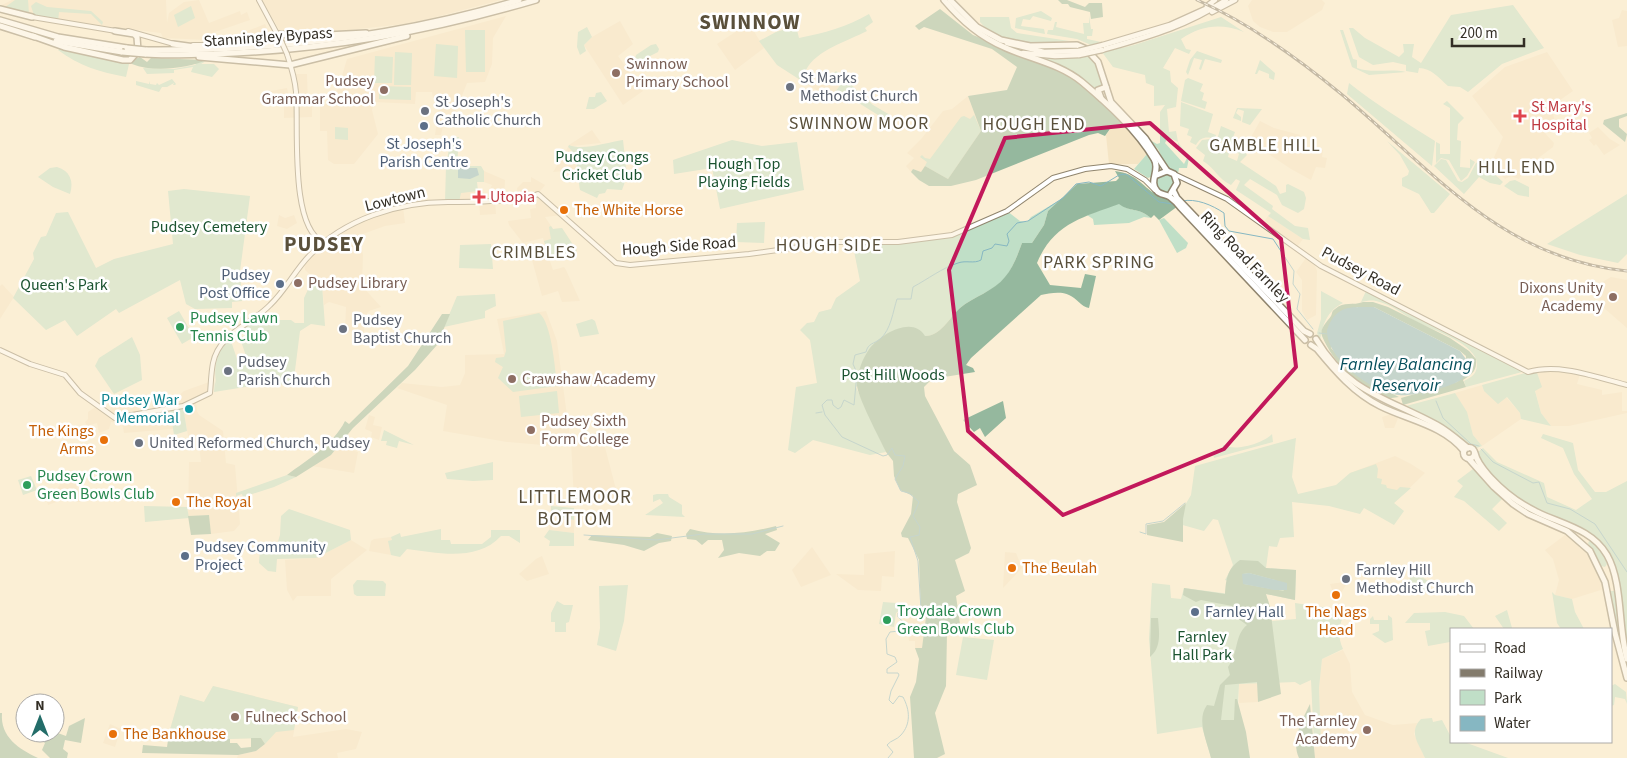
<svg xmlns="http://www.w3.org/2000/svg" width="1627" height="758" font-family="'Source Sans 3',sans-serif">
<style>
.built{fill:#f5e5c5}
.green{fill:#c0dfc7}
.forest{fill:#95b89e;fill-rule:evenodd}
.water{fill:#86b7c2}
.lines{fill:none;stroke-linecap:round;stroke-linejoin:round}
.stream{stroke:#86b7c2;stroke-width:1}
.secondary-casing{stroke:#90856e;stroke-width:6}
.primary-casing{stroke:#90856e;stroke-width:7}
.trunk-casing{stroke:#90856e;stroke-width:8}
.secondary{stroke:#fff;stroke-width:4}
.primary{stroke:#fff;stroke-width:4.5}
.trunk{stroke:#fff;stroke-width:5}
.rail-casing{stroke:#837b6c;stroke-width:3}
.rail{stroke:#fff;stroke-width:1;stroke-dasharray:4;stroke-linecap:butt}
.secondary-bridge-casing{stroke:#90856e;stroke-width:6;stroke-linecap:butt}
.primary-bridge-casing{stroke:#90856e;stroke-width:7;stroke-linecap:butt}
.trunk-bridge-casing{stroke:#90856e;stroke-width:8;stroke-linecap:butt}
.secondary-bridge{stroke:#fff;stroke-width:4}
.primary-bridge{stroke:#fff;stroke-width:4.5}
.trunk-bridge{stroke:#fff;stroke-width:5}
.marked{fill:none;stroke:#c2185b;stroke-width:4;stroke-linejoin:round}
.education-dot{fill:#8d6e63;stroke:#fff;stroke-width:2}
.worship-dot{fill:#6b7280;stroke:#fff;stroke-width:2}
.health-dot{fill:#e0444e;stroke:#fff;stroke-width:2}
.service-dot{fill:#5c6f8a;stroke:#fff;stroke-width:2}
.food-dot{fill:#e8710a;stroke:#fff;stroke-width:2}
.leisure-dot{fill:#2e9e5b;stroke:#fff;stroke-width:2}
.culture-dot{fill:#0f9aa8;stroke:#fff;stroke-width:2}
.labels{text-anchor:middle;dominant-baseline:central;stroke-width:5;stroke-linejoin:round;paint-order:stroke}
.street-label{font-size:16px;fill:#332e25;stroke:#fff}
.education-label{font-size:16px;fill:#785e54;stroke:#fff;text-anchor:start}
.worship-label{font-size:16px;fill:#5b616d;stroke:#fff;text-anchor:start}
.health-label{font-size:16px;fill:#be3a42;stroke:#fff;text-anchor:start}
.service-label{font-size:16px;fill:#4e5e75;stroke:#fff;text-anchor:start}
.park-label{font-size:16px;fill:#1b5330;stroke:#fff}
.food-label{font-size:16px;fill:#c56008;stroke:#fff;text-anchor:start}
.leisure-label{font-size:16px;fill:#27864d;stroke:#fff;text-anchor:start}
.culture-label{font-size:16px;fill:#0d838f;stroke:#fff;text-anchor:end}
.neighbourhood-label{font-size:18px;letter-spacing:1px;fill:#5a503b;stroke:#fff}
.water-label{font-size:18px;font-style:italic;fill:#064f5c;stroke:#fff}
.quarter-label{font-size:19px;letter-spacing:1px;fill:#5a503b;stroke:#fff}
.district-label{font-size:21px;font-weight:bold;letter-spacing:1px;fill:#5a503b;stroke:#fff}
</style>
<rect width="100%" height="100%" fill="#fbefd6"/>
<g class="built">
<path d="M12 0H166L167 23 169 13 184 2 199 0 209 23 240 11 241 15 247 12 250 20 206 35V40L163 38 161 33 52 20 0 6Z"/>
<path d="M262 0H501L413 23 313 34 280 31Z"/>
<path d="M1252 0H1322L1325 3 1322 10 1287 32H1273L1260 27 1253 21 1248 6Z"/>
<path d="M1622 10 1627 11V46L1618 47 1612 20 1619 18Z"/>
<path d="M506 16 493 38 492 64 485 82 467 83 452 121H444L441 135H435L440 99 433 98 432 92H416L415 104 374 102 372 110 378 134 354 164H334L328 160 327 131H320V104H330L339 86 347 59Z"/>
<path d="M620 21 633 44 618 56 643 91 623 105 584 45 592 37Z"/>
<path d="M749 23 764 48 735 70 717 44Z"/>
<path d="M265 24 269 33 248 40 245 32Z"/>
<path d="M1547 52 1573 91 1553 105 1556 110 1553 113 1555 123 1543 131 1554 143 1553 147 1525 168 1519 179 1511 176 1505 179 1491 164 1503 137 1472 96 1505 67Z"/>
<path d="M817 73 827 80 832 75 841 84 830 98 808 85Z"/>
<path d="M293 74H307L308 104 312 105V117L284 118V98H271L267 95 266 92 287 88 289 97H296Z"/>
<path d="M968 96 981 131 948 179 925 166 921 172 913 169 911 172 906 166 914 158 907 153 922 138 943 111 952 109Z"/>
<path d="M1260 121 1274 128 1300 135 1298 146 1323 150 1322 157 1327 158 1325 168 1316 167 1311 180 1291 169 1258 147 1260 143 1251 137Z"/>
<path d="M1126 126 1143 142 1147 154 1138 164H1109L1106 135 1112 127Z"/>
<path d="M1598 127 1610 139 1620 145 1604 155 1596 144 1594 146 1589 140 1592 138 1589 133Z"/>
<path d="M592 130 601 143 572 146 569 145Z"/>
<path d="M568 147 571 149 577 170 553 172Z"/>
<path d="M484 171 505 180 504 199 495 200 496 214 480 215 479 201 459 202 461 192 478 191 481 201 488 200V193L492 185 484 182Z"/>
<path d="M531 177 545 185 538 194 562 215 545 217 553 229 562 228 577 251 549 258 553 270 564 267 566 270 580 301 562 302 558 291 542 296 532 260 548 255 543 238 523 243 509 225 508 221 531 218 530 209 536 208 534 196 518 198 517 188 523 182H531Z"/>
<path d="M403 207 405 223 385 226 360 235 363 255 362 286 381 307 369 311 365 316 364 332 345 331 346 307 329 302 324 305 322 285 305 270 304 262 323 242 366 217Z"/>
<path d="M279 215 285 218 294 215 297 223 287 229 277 226Z"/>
<path d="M1268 216 1303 239 1297 247 1263 223Z"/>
<path d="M1306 258 1314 263 1317 271 1316 315 1307 320 1302 311V280L1296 272Z"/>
<path d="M1611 277 1627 280V328L1604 308 1594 287Z"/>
<path d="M2 284 14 297 0 319V286Z"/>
<path d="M546 311 557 341 570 438 601 432 617 493 613 498 602 501H574L571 441 554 446 507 442 443 431 447 405 397 388 402 383 442 387 460 385 465 373V355L504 354 497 319Z"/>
<path d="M1543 369 1580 374 1577 384 1602 390V395L1622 392V411H1627V413L1569 426H1551L1541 413 1535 390 1536 370Z"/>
<path d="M212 381 208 396 196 402 197 411 199 415 223 431 226 463 235 465 240 524 234 531 211 534 208 515 188 516 189 462H201L198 436H188L183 406 170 410 173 429 124 433 122 423 111 422 109 429 99 433 97 423 87 426 85 422 88 419V412L97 406 107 415 112 405 137 402 140 412 153 410 152 405 175 399 184 391Z"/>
<path d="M1482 385 1484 391 1506 397 1520 413 1521 419 1482 446 1473 435 1467 413 1455 393Z"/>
<path d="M1391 414 1399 416 1394 428H1385L1382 417Z"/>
<path d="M369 415 375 417 373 425 382 427 379 440 371 437 372 432 365 429Z"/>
<path d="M339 446 358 452 354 473 312 466 331 455Z"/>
<path d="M1395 456 1411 464 1425 473 1394 503 1350 473Z"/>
<path d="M68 474 73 476 82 502H73L68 498 48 505 47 502Z"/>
<path d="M551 515 574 520V533L549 530Z"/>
<path d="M1565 535 1576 540 1580 545 1579 548 1582 547 1595 564 1598 572 1597 576 1600 577 1604 589 1572 599 1555 595 1559 580 1553 559 1545 550Z"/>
<path d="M391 537 392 540 389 541 391 555 369 551 371 541 374 539Z"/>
<path d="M351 540 367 550 331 579V596H297L293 601 287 590 285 560 316 558Z"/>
<path d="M812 547 831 575 801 587 792 570Z"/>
<path d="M895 551 894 577 882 576 881 591 858 590 836 574 864 575V554Z"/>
<path d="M1005 552 1016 553 1022 568 1003 588Z"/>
<path d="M542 556 549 574 527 581 519 574 536 559Z"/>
<path d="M1344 582 1346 585 1336 601 1330 584Z"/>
<path d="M903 608 926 620 922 648H915V641H909L908 633 912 629 902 618Z"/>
<path d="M1343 650 1350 664 1352 692 1365 715 1393 725 1417 723 1414 734 1425 758H1315L1314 743 1321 742 1319 688 1322 659Z"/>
<path d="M1258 682V702L1239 703V684Z"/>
<path d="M213 686 298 707 293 737 346 729 362 732 356 749 337 753 338 758H237L238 755 256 751 265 744 251 738 230 739 169 733 180 695 204 702Z"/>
<path d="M110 724 121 729 115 747 103 743Z"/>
</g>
<g class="green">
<path d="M15 0H28L29 14 4 8Z"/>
<path d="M36 2 47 7 91 11 103 22 102 25 91 14 59 12 58 21 34 15 31 6Z"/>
<path d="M1513 5 1544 48 1502 64 1468 92 1460 87 1448 86C1439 78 1431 68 1419 68L1418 73 1406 71V65L1393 62 1373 65 1359 57 1349 28H1353L1365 38 1399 57 1404 52 1403 44H1414L1412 57 1421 63 1451 15Z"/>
<path d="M191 6 195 18 178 27 174 15Z"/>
<path d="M1041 11 1052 18 1051 21 1033 16 1030 20 1023 19 1021 26 1044 29 1045 34 1015 28 1016 18Z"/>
<path d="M869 14 873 22 865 28 867 31C848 41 816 50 806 70L815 76 808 85 777 65 759 41 776 32 796 26 799 38C824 33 847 27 869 14Z"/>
<path d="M1089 16 1091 29H1093L1092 36H1087V39L1101 42 1091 45 1077 39 1047 34 1048 30H1053L1055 22H1057L1056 27 1084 34 1083 23H1089Z"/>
<path d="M1009 17 1011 28 1017 33 1069 41C1040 43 1002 49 980 22V17Z"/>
<path d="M1221 17 1244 32C1221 23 1202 25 1181 39L1186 49 1191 50 1189 54 1175 48 1163 68 1170 71 1171 82 1178 88 1176 107 1167 109 1169 132 1176 131 1178 142 1168 137 1165 143 1184 164 1187 158 1178 151V142L1189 158 1187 168H1179L1178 174 1166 166 1158 149 1148 139 1157 144 1160 143V112L1165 105 1154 106V86L1146 83 1145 75 1113 67 1102 52 1121 46 1122 48 1134 45Z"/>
<path d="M587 27 592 37 584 45 586 51 580 55 577 47 578 32Z"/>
<path d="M465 30H485V72H466Z"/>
<path d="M1340 30H1343L1353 59 1357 60V68C1373 74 1390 68 1406 72L1369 75 1352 67Z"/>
<path d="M436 44 458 46 457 78 434 76Z"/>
<path d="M656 44 659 49 658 52 640 61 635 59 636 55 651 45Z"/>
<path d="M64 47 123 60 129 64 126 77C100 72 79 66 58 50Z"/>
<path d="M1197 51 1222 60 1221 63 1205 59 1201 70 1199 69 1202 60 1194 58 1188 75 1186 72 1190 60Z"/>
<path d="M395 52 412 53 411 85H394Z"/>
<path d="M1091 55 1097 62 1105 86 1097 94 1070 71 1041 59Z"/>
<path d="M375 56 393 57 392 83H374Z"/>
<path d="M1260 60 1275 73 1274 80 1269 78V74L1259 70 1257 74H1255Z"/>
<path d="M206 61 201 64H214L219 69 212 77 191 72 193 67 174 70V73L147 74 143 68 174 69 195 65 196 64 194 63Z"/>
<path d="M836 71 873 105 890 115 886 120 846 95 842 101 832 96 841 84 832 75Z"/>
<path d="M1188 78 1203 84 1200 91 1204 93 1202 100 1207 102 1205 109 1181 101 1185 80Z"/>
<path d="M172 79 176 84 175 85H173L174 83 167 87H162L159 92 136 85V81L149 84 150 81V84L156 85 157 83 159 85Z"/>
<path d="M1349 83C1375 104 1405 122 1435 141L1432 166 1347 94Z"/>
<path d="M379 86 411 87V100L379 99Z"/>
<path d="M601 92 607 101 594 109H586L589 97H595L596 93Z"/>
<path d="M1447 101 1464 118 1458 124 1457 140 1461 141 1460 167 1470 168V159L1475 162 1467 176 1461 181 1449 160 1441 158 1436 163V142L1440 144V154H1450V108L1443 104Z"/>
<path d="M1181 102 1213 114 1208 132 1216 135 1215 139C1207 136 1200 137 1196 145L1190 142 1192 137 1187 135 1189 129 1180 126Z"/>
<path d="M1237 108 1262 109 1250 125 1242 122 1244 111 1238 109 1236 113 1241 117V121L1233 118Z"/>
<path d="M974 115 981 131 948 179 925 166 927 162 920 157 922 155 925 158 930 159 961 117 964 116 970 119Z"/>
<path d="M1221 126 1235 132 1232 140 1243 144 1238 146 1221 141 1220 145 1223 146 1222 149 1220 148 1217 140Z"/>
<path d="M335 127 348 128V140L335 139Z"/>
<path d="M451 137H459L457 166H481L484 171V182H477L478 191 461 193 459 202H445L446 166Z"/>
<path d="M1210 139 1216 141 1219 150 1229 153 1228 157 1237 161 1239 154 1236 151H1244L1247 155 1240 162 1276 186 1280 194 1286 192V185L1288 184 1304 192 1306 198 1304 209 1298 213 1282 205 1277 195 1250 179 1244 185 1273 206 1272 209 1295 226 1308 228 1310 240 1303 239 1268 216 1271 213 1236 190 1240 181 1236 179 1231 185C1217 178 1216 169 1203 161L1205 155 1196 148 1202 140Z"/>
<path d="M623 140 627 176 622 190 607 189 605 193 599 194 597 198 580 190C578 178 578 154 568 147L569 145C583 151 608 142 623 140Z"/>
<path d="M732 140 762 146 797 142 804 190 720 209 712 168 674 174 673 160Z"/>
<path d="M1387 141 1450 194 1434 213H1431L1419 194 1402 186V178L1408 175 1409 171 1400 155Z"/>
<path d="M1147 154 1155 163 1153 176 1148 178 1134 169Z"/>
<path d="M1488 158 1491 171 1503 182 1500 185 1490 183 1479 177 1464 194 1434 166 1441 159 1446 160 1458 181 1462 182 1468 178 1476 163Z"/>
<path d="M57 167C70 171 74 181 70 194L53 187 38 177 50 168Z"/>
<circle cx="1165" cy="183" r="10"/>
<path d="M1515 180 1529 187V197L1518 195 1504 186 1510 181Z"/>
<path d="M184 189 250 196 240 271 242 301 232 302V308L195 309 186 304 180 280 119 313 116 309 77 336 65 320 46 330 13 298 34 259 33 253 41 237 46 236 56 213 68 212 96 268 114 259 173 244 168 191Z"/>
<path d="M1627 194V254L1618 263 1580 255 1547 244Z"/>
<path d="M1063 198 1048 211 1044 225 1032 243H1022C1018 254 1013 268 1005 278 994 291 973 297 960 308 949 318 941 336 925 336L856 387 886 452 870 455 813 440 795 453 788 450 796 387 817 383 810 340 800 330 807 323 814 322 819 312 831 309 836 298 860 281 852 241 898 242 952 235 1007 211 1020 221 1027 222 1031 217Z"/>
<path d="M1119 203C1131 213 1136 206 1151 218L1144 217 1129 223 1094 225 1093 219 1087 215Z"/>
<path d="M1164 218 1188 243 1186 248 1177 253 1159 220Z"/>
<path d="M765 222 764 243 736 242 737 223Z"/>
<path d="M551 226 553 229 562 228 577 251 549 257 544 241 551 239 549 227Z"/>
<path d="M491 244 493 269 459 268 460 245Z"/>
<path d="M312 281 322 285 325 326 311 324 300 331 293 386 270 383 214 392 215 380 217 388C213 370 215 351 230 338L237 359 246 356 240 338 248 334 244 328 262 316 266 320H291L295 323H304V298Z"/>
<path d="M1321 291 1343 303C1327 311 1322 325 1320 342L1317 333 1321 319Z"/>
<path d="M1366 291 1510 364 1522 372 1466 387 1464 381C1472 377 1477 374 1477 364 1477 344 1433 330 1417 322 1404 315 1391 304 1376 301 1371 300 1366 301 1361 302Z"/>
<path d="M495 294 496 306 485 311V318L444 327 457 296Z"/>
<path d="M179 311 194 337 182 344 167 318Z"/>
<path d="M539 313C552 323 555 370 557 386L513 392 498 378 503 367 495 362 496 358 504 357 506 351 503 321Z"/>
<path d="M592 319 595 321 599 334 580 337 576 324Z"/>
<path d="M132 337 140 355 142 380 114 394 95 366 99 358Z"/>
<path d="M1536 370 1542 387 1535 391 1541 413 1551 426 1521 419 1520 413 1507 397 1498 404 1484 391 1482 385Z"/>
<path d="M557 391 559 413 521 417 519 396Z"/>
<path d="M1455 393 1467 412 1473 435 1482 446 1474 449 1468 448 1391 410Z"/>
<path d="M183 406 187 431 174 435 170 409Z"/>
<path d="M384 430 414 445 399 441 397 448 386 445 387 441H381Z"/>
<path d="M1272 434 1273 442 1214 458 1213 453 1220 451 1224 445C1235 452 1264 443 1272 434Z"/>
<path d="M1543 434 1573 443 1578 470 1595 492H1606L1627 481V648L1613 567 1593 539 1535 512 1497 485 1478 456V452L1483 448 1497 462 1544 483 1547 497 1576 510 1592 499 1574 474 1563 448 1541 438Z"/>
<path d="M1296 438 1292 477 1298 494 1336 485 1350 473 1376 464 1378 469 1377 478 1382 479 1381 484 1386 485 1387 488 1397 490 1400 487 1411 488 1394 503 1404 511 1394 525 1364 508 1360 514 1329 506 1292 502 1294 537 1280 538 1277 547 1269 546 1266 568 1296 570 1295 600 1266 594 1225 580 1233 565 1218 520 1213 519 1204 531 1179 524 1181 512 1191 495 1195 466Z"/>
<path d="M493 462V480L473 481 447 479 445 473Z"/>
<path d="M1477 466 1504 497 1492 509 1507 523 1499 531 1464 501 1454 497 1463 486 1457 481Z"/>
<path d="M287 475 296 477 274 487 243 497 242 494 236 496V493Z"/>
<path d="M31 476 37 490 23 495 18 480Z"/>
<path d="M657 494H668L669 497 682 505V514L685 517 645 515 663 503 660 499 653 502V495Z"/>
<path d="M144 506 187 507 189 518 145 522Z"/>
<path d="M551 506 574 508V520L551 515Z"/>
<path d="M289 509 350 530 351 540 316 558 277 559 276 572 268 571 259 563 260 549 276 548 280 535 281 516Z"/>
<path d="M441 529V540H450L451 544H482L491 537V530H520V543L509 536H501C477 562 438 553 407 549L400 557 391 555 388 541 392 540 391 537 400 533 401 537Z"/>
<path d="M549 530 574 533V546H549L550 541 544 537Z"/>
<path d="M1590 540 1602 553 1607 564 1605 567 1601 566 1588 543Z"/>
<path d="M1410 575 1422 577 1431 583 1429 592 1405 593 1401 586H1409Z"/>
<path d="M357 580 383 581 386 584 385 596H357L354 594 353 585Z"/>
<path d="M1152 583 1170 585 1171 598 1181 599 1184 588 1268 599 1272 621 1296 619 1295 603 1330 608 1343 617C1338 628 1338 638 1343 649L1322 659 1319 688 1321 742 1314 743 1311 680 1300 685 1295 682 1239 684 1238 704 1243 732 1211 758 1202 727 1157 734 1149 639Z"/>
<path d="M628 585 624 621 616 651 597 645 600 628 599 586Z"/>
<path d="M1609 591H1615L1624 658 1618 642Z"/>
<path d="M1552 592 1555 595 1572 599 1575 612 1584 629H1561L1557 623Z"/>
<path d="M557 601 564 605H573L569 622 566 623V632H555V622H551V613Z"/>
<path d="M883 602 896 603 903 608 896 613 894 627 879 624Z"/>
<path d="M1507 610 1512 628 1514 629H1504L1495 616Z"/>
<path d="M1445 612 1464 616 1474 629H1451V644L1450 642 1428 646 1425 631 1430 630V623H1405L1414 613Z"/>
<path d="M1388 615 1392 618 1393 640 1385 643 1372 634 1379 631V624H1370V619L1373 616 1374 620H1388Z"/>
<path d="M963 637 994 640 987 680 956 675Z"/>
<path d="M1615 684 1626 692 1627 704 1625 699 1615 697 1614 705 1611 706V686Z"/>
<path d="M213 686 298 707 294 730 276 732 265 744 261 738 193 740 169 733 180 695 204 702Z"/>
<path d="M1432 718 1433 722 1442 720 1451 737V742H1464L1508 758H1425C1419 744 1408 732 1421 719Z"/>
</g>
<g class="forest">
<path d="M1058 0H1067L1085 7 1089 3H1102L1103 17 1091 19 1090 12 1070 7 1068 4H1062Z"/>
<path d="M940 9 973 35 1062 71 1088 90 1125 125 1112 126 1105 136 1098 133 1089 135 976 180 951 186H929L919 180 911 172 913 169 921 172 925 166 948 179 981 131 968 96 1007 90 1017 67 992 49 924 27 919 30 915 26Z"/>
<path d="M140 57 147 62 151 58 207 60C188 68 154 73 132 64L130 61Z"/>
<path d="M1627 113V116L1619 119V127L1627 134 1625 142 1603 124 1604 120Z"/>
<path d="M1115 171C1138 174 1140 185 1157 195 1166 200 1167 197 1178 206L1159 220 1154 215 1151 218C1136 206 1131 213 1119 204 1083 217 1053 224 1037 263L1050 285 1081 288 1085 274 1096 276 1089 308C1081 307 1077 298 1069 295 1062 291 1049 293 1041 295L971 358 966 365 973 368 975 372 932 379 924 387 925 396 954 451 970 465 977 485 958 494 957 502 971 548 969 553 955 560 965 591 956 596 961 631 947 633 946 686 935 713 945 754 937 758H914L910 697 916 682 919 659 915 648H922L926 617 921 614 919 560 908 538 902 537 901 533 911 514 913 496 900 490 894 476 893 461 886 452C880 439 856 394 857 384 858 371 862 359 870 348 881 334 913 315 925 336 941 336 949 318 960 308 973 297 994 291 1005 277 1013 268 1018 254 1022 243H1032L1044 225 1048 211 1077 184 1116 181 1119 178Z"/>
<path d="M1363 302H1373L1388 307 1450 338 1469 351 1476 359C1477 370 1473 374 1463 380L1466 387 1403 405 1401 398 1457 382C1467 375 1466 368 1466 356L1460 351 1374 307H1357L1331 348 1349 368 1362 379 1399 397 1384 399C1354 382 1334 364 1322 336 1319 328 1328 321 1331 316 1333 312 1331 312 1335 309 1344 301 1353 306 1363 302Z"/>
<path d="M442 314H450L437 345 415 370 353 428 331 455 296 477 287 475C308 459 333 445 345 421L349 424 408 366Z"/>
<path d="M1003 401 1006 418 985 437 980 428 974 432 963 420Z"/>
<path d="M1186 503 1183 519V542L1147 535V525L1164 522Z"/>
<path d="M209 515 211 534 191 535 188 516Z"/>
<path d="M776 526 777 530 765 534 780 543 775 551H767L760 556 739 553 718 558 724 550 722 540H708L702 545 696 540 687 539 686 534 690 529C720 537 747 533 776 526Z"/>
<path d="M657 533 672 536 671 541 659 543 644 551 624 545 588 540 592 535 650 537Z"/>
<path d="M1240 560 1258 561 1266 568 1296 570 1295 600 1266 594 1270 607 1281 694 1258 702 1257 682 1225 685 1221 720H1234L1235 699H1237L1246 732 1250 758H1211C1207 741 1196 720 1207 705L1214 706 1220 685 1230 675 1228 667C1239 652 1234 636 1247 625L1237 618 1226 617 1232 606 1201 600 1196 602 1183 595 1184 588 1225 594C1226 580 1227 569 1240 560ZM1249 573 1275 580 1284 591 1244 584 1243 574Z"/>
<path d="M1151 618H1158C1159 632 1162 647 1150 657Z"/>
<path d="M1310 704 1315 758H1299C1291 740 1302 720 1310 704Z"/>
<path d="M0 713H2C0 737 19 749 38 758H0Z"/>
<path d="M85 718 81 743 65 740 63 749 68 753 67 758H50L42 750 45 743 33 733 55 732 66 736 69 726Z"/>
<path d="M169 733 193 740 230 739V743H237L241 748 251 747V738H261L265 744 256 751 238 755 142 753 143 745 167 747Z"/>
</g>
<g class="water">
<path d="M458 168H477L479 175 470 179 458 178Z"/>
<path d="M1374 307 1460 351 1468 362C1468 369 1467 374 1462 379 1453 387 1411 397 1399 395 1372 392 1326 359 1327 330 1336 304 1351 307 1374 307Z"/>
<path d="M1249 573 1287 583V590H1274L1243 584 1242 574Z"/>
</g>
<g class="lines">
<g class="stream">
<path d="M1182 201C1196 198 1212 205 1224 213L1225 226 1229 231 1273 239 1294 271 1293 284 1300 294 1297 309 1313 329"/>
<path d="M1319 333 1327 334"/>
<path d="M1422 392 1423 395"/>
<path d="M1436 401 1443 418 1471 444 1479 446"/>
<path d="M816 413 822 412"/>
<path d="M1481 449 1493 462 1533 483 1539 482 1547 503 1570 509 1595 524 1627 572"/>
<path d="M1140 532 1146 534V524L1163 521 1185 503"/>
<path d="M584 535 656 540 703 534H752L783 526"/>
<path d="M888 758 893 752 887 745C891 740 897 740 901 735 911 724 910 710 903 697L899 696 893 704 889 700 891 691 899 675 898 673H887V669L897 662 895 657 887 654 886 639 890 632 908 630 909 627 898 617V613L902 611 919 612 921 610 918 561 910 537 919 535 920 527 913 516 919 502 909 493 901 491 895 479 903 466 905 456 895 455 892 448 887 455 883 456 842 437 825 415 822 405 827 400H832L833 405 838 409 841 407 844 400 854 405 857 373 853 364 855 355 866 352C868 343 874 344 880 339 891 330 893 311 897 299H911L913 287C928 279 942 268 958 263 966 260 974 264 981 260L983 251 992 248 995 244 1007 246 1009 241 1007 234 1017 223 1028 221 1063 198 1076 184 1089 182 1101 186 1119 175 1126 174 1159 202 1173 204"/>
</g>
<defs>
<g id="secondary">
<path d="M259 0 282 43"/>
<path d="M32 17 116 31"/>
<path d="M128 31 174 44"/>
<path d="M193 45C223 46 248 41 277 34"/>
<path d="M287 54C291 66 295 79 296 92 299 124 289 227 323 242"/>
<path d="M1174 174 1227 199 1321 266 1528 372C1560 363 1595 377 1627 385"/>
<path d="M0 350 30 364 65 375 80 393 115 418 183 406 210 393C211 383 211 373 213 363 219 333 251 325 270 305 286 290 295 270 310 255 345 219 398 202 448 202 468 202 522 202 538 194L616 263 630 265 749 254 835 242H898L952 235 1007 211 1053 178 1085 169 1111 166 1127 169 1145 180 1155 190"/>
</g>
<g id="primary">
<path d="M1207 6 1215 0"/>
<path d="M1212 12 1235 0"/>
<path d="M1007 43 1044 52 1079 51"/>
<path d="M1103 45 1170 25 1212 6"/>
<path d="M1102 50C1150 36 1184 27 1226 0"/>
<path d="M1023 53 1055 56 1079 55"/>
</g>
<g id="trunk">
<path d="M944 0C962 21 980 37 1006 48 1031 59 1060 64 1082 82 1108 104 1137 130 1154 159 1161 170 1148 181 1157 191 1160 195 1166 194 1170 197 1174 200 1178 204 1181 208L1305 340"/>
<path d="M950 0 977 27 1001 40 1030 46 1077 45 1086 49 1098 62 1111 102 1145 138 1167 171"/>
<path d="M0 9 32 17"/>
<path d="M0 20 58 37 127 48"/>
<path d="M0 26 35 37"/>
<path d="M277 34 307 36 366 33"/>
<path d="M33 36 64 47 123 60H130L138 51 137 37 134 34 115 31"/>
<path d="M56 41 122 52"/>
<path d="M173 44 195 47"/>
<path d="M146 50C274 51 397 37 519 0"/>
<path d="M145 54C168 56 191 54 214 54 327 50 427 32 536 0"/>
<path d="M199 57 290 65 407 36"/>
<path d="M1101 98 1098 90 1106 87"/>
<path d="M1157 175 1167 171 1174 174 1177 183 1171 193"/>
<path d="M1174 192 1177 198 1304 331 1310 334"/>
<path d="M1316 339C1348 393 1388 398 1437 425 1448 431 1458 440 1468 448"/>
<path d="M1311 345 1317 349C1335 371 1354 393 1380 406 1408 420 1443 425 1464 451"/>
<circle cx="1469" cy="453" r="5.5"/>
<path d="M1475 453C1477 463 1485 471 1491 478 1504 492 1520 504 1537 512 1561 524 1592 529 1607 555 1623 583 1618 628 1627 659"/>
<path d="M1469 459 1494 487 1513 504 1528 514 1567 531 1590 551 1605 582 1615 633 1627 678"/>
</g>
</defs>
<use href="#secondary" class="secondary-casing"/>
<use href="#primary" class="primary-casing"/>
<use href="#trunk" class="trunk-casing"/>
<use href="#secondary" class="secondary"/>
<use href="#primary" class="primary"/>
<use href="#trunk" class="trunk"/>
<defs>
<path id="rail" d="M1197 0C1249 23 1296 57 1340 93 1432 169 1499 258 1627 271"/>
</defs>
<use href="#rail" class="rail-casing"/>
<use href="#rail" class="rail"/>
<defs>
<path id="secondary-bridge" d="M282 43 287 54"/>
<g id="primary-bridge">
<path d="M1079 51 1103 45"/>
<path d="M1079 55 1102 50"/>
</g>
<g id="trunk-bridge">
<path d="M127 48 146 50"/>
<path d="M122 52 145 54"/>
</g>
</defs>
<use href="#secondary-bridge" class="secondary-bridge-casing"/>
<use href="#primary-bridge" class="primary-bridge-casing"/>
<use href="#trunk-bridge" class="trunk-bridge-casing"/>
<use href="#secondary-bridge" class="secondary-bridge"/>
<use href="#primary-bridge" class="primary-bridge"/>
<use href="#trunk-bridge" class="trunk-bridge"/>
</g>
<path d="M0 0H1627V758H0ZM1150 123 1281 239 1296 367 1224 449 1063 515 968 431 949 270 1005 138Z" fill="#fbefd6" fill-opacity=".55" fill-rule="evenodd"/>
<path class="marked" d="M1150 123 1281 239 1296 367 1224 449 1063 515 968 431 949 270 1005 138Z"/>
<g class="education-dot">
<circle cx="616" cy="73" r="5"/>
<circle cx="384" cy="90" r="5"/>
<circle cx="298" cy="283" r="5"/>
<circle cx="1613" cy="297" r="5"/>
<circle cx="512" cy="379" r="5"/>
<circle cx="531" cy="430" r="5"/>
<circle cx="235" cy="717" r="5"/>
<circle cx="1367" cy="730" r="5"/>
</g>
<g class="worship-dot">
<circle cx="790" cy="87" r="5"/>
<circle cx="425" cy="111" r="5"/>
<circle cx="343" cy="329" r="5"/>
<circle cx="228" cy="371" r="5"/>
<circle cx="139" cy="443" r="5"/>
<circle cx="1346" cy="579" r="5"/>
</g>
<g class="health-dot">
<path d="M1517.5 108.5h5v5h5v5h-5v5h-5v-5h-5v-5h5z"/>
<path d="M476.5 189.5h5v5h5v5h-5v5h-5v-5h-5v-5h5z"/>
</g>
<g class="service-dot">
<circle cx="424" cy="126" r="5"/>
<circle cx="280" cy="284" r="5"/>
<circle cx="185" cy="556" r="5"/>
<circle cx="1195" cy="612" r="5"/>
</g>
<g class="food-dot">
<circle cx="564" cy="210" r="5"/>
<circle cx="104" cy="440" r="5"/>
<circle cx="176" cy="502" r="5"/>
<circle cx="1012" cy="568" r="5"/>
<circle cx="1336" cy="595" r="5"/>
<circle cx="113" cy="734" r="5"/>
</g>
<g class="leisure-dot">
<circle cx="180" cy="327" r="5"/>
<circle cx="27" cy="485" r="5"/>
<circle cx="887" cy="620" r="5"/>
</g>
<circle class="culture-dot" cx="189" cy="409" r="5"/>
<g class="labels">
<g class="street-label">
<text transform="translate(268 37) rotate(-4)">Stanningley Bypass</text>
<text transform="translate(395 199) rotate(-14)">Lowtown</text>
<text transform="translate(679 246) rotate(-4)">Hough Side Road</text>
<text transform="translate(1245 257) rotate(46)">Ring Road Farnley</text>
<text transform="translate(1361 271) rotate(28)">Pudsey Road</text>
</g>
<g class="education-label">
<text x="626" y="64">Swinnow<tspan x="626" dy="18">Primary School</tspan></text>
<text x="374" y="81" text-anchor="end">Pudsey<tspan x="374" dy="18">Grammar School</tspan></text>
<text x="308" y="283">Pudsey Library</text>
<text x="1603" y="288" text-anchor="end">Dixons Unity<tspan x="1603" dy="18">Academy</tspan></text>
<text x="522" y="379">Crawshaw Academy</text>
<text x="541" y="421">Pudsey Sixth<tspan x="541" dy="18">Form College</tspan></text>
<text x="245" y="717">Fulneck School</text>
<text x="1357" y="721" text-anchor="end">The Farnley<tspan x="1357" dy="18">Academy</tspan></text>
</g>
<g class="worship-label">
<text x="800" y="78">St Marks<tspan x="800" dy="18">Methodist Church</tspan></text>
<text x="435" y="102">St Joseph's<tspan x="435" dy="18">Catholic Church</tspan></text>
<text x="353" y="320">Pudsey<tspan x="353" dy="18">Baptist Church</tspan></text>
<text x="238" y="362">Pudsey<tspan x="238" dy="18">Parish Church</tspan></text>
<text x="149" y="443">United Reformed Church, Pudsey</text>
<text x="1356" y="570">Farnley Hill<tspan x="1356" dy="18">Methodist Church</tspan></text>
</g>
<g class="health-label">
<text x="1531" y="107">St Mary's<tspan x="1531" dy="18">Hospital</tspan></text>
<text x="490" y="197">Utopia</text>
</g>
<g class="service-label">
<text x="424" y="144" text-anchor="middle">St Joseph's<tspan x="424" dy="18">Parish Centre</tspan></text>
<text x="270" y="275" text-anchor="end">Pudsey<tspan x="270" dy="18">Post Office</tspan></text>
<text x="195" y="547">Pudsey Community<tspan x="195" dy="18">Project</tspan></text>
<text x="1205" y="612">Farnley Hall</text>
</g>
<g class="park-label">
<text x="602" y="157">Pudsey Congs<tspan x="602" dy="18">Cricket Club</tspan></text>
<text x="744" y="164">Hough Top<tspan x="744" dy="18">Playing Fields</tspan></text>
<text x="209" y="227">Pudsey Cemetery</text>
<text x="64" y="285">Queen's Park</text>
<text x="893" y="375">Post Hill Woods</text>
<text x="1202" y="637">Farnley<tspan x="1202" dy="18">Hall Park</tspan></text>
</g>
<g class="food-label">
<text x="574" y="210">The White Horse</text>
<text x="94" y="431" text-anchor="end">The Kings<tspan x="94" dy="18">Arms</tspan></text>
<text x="186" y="502">The Royal</text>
<text x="1022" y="568">The Beulah</text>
<text x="1336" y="612" text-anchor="middle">The Nags<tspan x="1336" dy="18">Head</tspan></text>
<text x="123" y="734">The Bankhouse</text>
</g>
<g class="leisure-label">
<text x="190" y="318">Pudsey Lawn<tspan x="190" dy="18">Tennis Club</tspan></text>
<text x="37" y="476">Pudsey Crown<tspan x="37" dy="18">Green Bowls Club</tspan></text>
<text x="897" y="611">Troydale Crown<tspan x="897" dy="18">Green Bowls Club</tspan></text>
</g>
<g class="culture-label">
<text x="179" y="400">Pudsey War<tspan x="179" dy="18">Memorial</tspan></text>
</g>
<g class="neighbourhood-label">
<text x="859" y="123">SWINNOW MOOR</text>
<text x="1034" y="124">HOUGH END</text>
<text x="1265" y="145">GAMBLE HILL</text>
<text x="1517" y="167">HILL END</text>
<text x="829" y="245">HOUGH SIDE</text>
<text x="534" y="252">CRIMBLES</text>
<text x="1099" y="262">PARK SPRING</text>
</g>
<g class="water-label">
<text x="1406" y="364">Farnley Balancing<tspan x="1406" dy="21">Reservoir</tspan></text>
</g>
<g class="quarter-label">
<text x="575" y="497">LITTLEMOOR<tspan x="575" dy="22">BOTTOM</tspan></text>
</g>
<g class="district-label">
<text x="750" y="22">SWINNOW</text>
<text x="324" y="244">PUDSEY</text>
</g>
</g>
<rect x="1450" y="628" width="162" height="115" fill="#ffffff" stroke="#adaba8"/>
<rect x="1460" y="644" width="25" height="8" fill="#ffffff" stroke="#adaba8"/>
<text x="1494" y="653" font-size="15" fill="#332e25">Road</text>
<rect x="1460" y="669" width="25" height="8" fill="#837b6c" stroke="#adaba8"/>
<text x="1494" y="678" font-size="15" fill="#332e25">Railway</text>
<rect x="1460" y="690" width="25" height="15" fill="#c0dfc7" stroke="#adaba8"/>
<text x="1494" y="703" font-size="15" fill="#332e25">Park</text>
<rect x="1460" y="716" width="25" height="15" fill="#86b7c2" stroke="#adaba8"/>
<text x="1494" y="728" font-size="15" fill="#332e25">Water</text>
<g transform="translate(40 718)"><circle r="24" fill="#ffffff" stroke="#adaba8"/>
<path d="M0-4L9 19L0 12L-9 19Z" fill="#236d69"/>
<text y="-8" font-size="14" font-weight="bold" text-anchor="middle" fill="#332e25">N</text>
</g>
<path d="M1452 38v8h72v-8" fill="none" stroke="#332e25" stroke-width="2.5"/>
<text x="1460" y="38" font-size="15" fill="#332e25" stroke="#ffffff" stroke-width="4" paint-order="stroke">200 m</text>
</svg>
